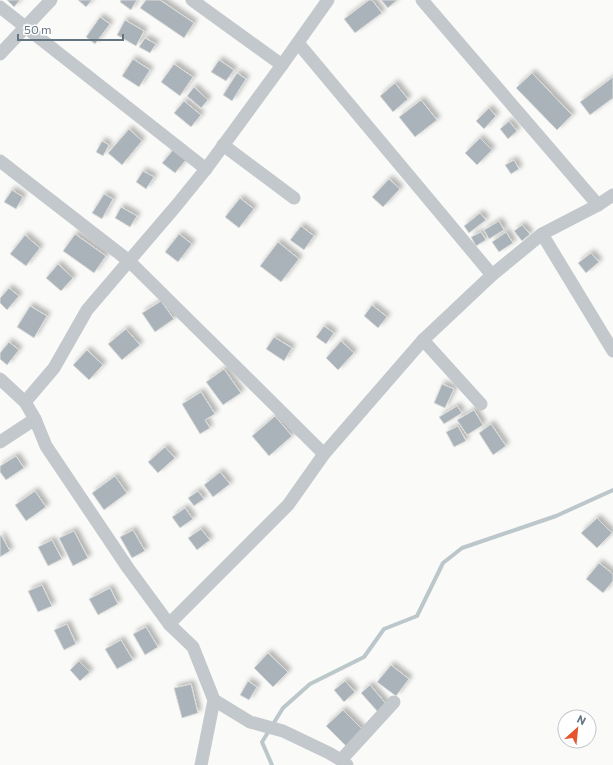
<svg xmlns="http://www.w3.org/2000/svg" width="613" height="765" font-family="Commissioner,sans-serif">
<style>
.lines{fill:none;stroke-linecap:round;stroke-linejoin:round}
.stream{stroke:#bbc7cb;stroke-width:4}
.building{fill:#aab3b9;stroke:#dcdcda;filter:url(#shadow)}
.minor{stroke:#c3c8cc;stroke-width:13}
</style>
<defs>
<filter id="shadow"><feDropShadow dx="3.5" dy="-3.5" stdDeviation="2" flood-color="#0004"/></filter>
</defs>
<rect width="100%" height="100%" fill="#fafaf8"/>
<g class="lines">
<path class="stream" d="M272 765 262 742 283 708 310 684 364 657 384 629 417 616 443 563 462 548 556 516 613 490"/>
</g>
<g class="building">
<path d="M7 0H20L14 7Z"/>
<path d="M78 0H92L86 7Z"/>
<path d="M121 0H137L131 10 120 2Z"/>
<path d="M146 0H160L194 23 184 38 140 8Z"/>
<path d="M369 0H372L382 13 355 33 344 19Z"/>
<path d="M381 0H397L388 8Z"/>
<path d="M100 17 110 24 95 44 86 37Z"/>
<path d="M125 20 144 31 136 46 117 35Z"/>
<path d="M145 38 156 44 150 53 139 47Z"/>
<path d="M133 59 150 70 139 87 122 76Z"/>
<path d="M219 60 234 70 226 81 211 72Z"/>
<path d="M174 64 193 77 180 96 161 82Z"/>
<path d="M237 73 246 79 232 101 223 95Z"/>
<path d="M532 73 572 115 557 130 516 88Z"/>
<path d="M613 77V98L590 115 580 102Z"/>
<path d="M395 83 408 99 393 112 380 96Z"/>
<path d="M194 87 208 100 201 108 187 96Z"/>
<path d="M421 100 437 120 415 137 399 117Z"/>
<path d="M184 101 201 115 191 127 174 113Z"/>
<path d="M489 108 496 116 484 129 476 121Z"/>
<path d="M509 121 517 131 508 139 500 129Z"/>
<path d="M129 129 142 141 122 165 108 153Z"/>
<path d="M480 138 492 150 477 165 465 153Z"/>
<path d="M102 141 109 145 103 156 96 152Z"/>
<path d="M173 150 186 160 175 173 162 163Z"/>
<path d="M514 160 519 169 511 174 505 165Z"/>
<path d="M143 171 154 177 146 189 136 182Z"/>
<path d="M389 179 400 189 383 207 372 197Z"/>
<path d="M12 190 23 197 16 209 4 202Z"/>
<path d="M104 194 113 199 102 219 92 213Z"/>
<path d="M240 198 254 209 239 228 225 217Z"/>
<path d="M121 207 137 216 130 227 115 218Z"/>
<path d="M480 213 486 220 469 233 464 226Z"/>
<path d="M499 221 504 230 489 239 484 230Z"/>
<path d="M522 225 530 234 522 241 514 231Z"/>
<path d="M301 226 314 236 304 250 290 240Z"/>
<path d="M481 232 486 240 476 246 471 237Z"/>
<path d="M506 232 513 243 499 252 492 242Z"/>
<path d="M75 234 106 256 94 273 63 251Z"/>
<path d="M179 234 192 244 178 262 165 252Z"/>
<path d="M25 235 40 248 26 266 10 254Z"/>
<path d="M278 242 299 259 281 282 260 266Z"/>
<path d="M591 253 599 262 586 273 578 263Z"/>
<path d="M58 264 73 278 61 291 46 278Z"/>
<path d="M9 288 19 296 7 310 0 303V298Z"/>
<path d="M161 301 174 319 155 332 142 313Z"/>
<path d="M372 305 387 317 378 328 364 316Z"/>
<path d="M30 306 47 316 34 338 17 327Z"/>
<path d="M324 326 334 333 326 344 316 337Z"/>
<path d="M126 329 140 345 122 360 108 344Z"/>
<path d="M274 337 292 348 284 361 266 349Z"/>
<path d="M341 341 354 353 338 370 326 358Z"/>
<path d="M9 342 19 350 7 365 0 359V353Z"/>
<path d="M87 350 103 365 89 380 73 365Z"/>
<path d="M224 369 241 393 223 405 206 382Z"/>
<path d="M442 384 454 389 445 408 434 403Z"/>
<path d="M201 392 215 414 205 420 210 428 200 434 182 404Z"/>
<path d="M457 406 462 413 444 424 439 417Z"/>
<path d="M474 410 483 425 467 435 457 420Z"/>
<path d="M275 416 292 436 269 456 252 436Z"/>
<path d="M491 424 506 446 493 455 479 433Z"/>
<path d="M458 426 466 441 454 447 446 432Z"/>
<path d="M165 447 175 458 158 473 148 462Z"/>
<path d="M16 456 24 468 6 480 0 472V466Z"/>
<path d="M220 472 230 484 213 497 204 485Z"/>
<path d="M115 476 127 493 104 510 92 493Z"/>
<path d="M35 491 46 507 26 521 15 505Z"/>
<path d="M198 491 204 499 194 506 188 498Z"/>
<path d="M185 508 193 519 180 528 172 517Z"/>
<path d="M597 518 612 533 597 548 581 533Z"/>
<path d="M201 529 210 540 197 550 188 538Z"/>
<path d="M133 530 145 551 132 558 120 537Z"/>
<path d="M74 531 88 558 73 566 59 538Z"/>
<path d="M1 535 10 551 0 557V536Z"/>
<path d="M52 540 62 559 48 566 38 547Z"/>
<path d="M599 563 613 574V581L603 593 586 579Z"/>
<path d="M42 585 52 606 38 612 28 591Z"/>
<path d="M110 588 118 604 98 615 89 599Z"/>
<path d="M67 624 76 644 64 650 54 630Z"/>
<path d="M146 627 158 647 145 655 133 634Z"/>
<path d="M121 640 133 660 117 669 105 649Z"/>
<path d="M268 653 288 672 273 687 254 668Z"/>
<path d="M79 661 90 672 80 681 70 670Z"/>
<path d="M391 665 409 679 396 696 377 682Z"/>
<path d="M248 681 257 687 249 700 240 695Z"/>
<path d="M345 681 355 692 344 702 334 690Z"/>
<path d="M191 684 198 713 182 718 174 688Z"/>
<path d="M370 685 387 705 378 712 361 693Z"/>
<path d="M343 710 363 730 346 746 326 726Z"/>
</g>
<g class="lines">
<g class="minor">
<path d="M192 0 282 65"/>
<path d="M422 0 598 205"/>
<path d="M0 7 206 169"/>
<path d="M298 43 492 275 542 234 598 205 613 195"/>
<path d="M0 54 51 0"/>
<path d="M223 145 294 198"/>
<path d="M0 161 129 261 324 454"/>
<path d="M542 234 613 351"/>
<path d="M423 340 492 275"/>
<path d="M0 379 25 402"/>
<path d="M0 442 35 419"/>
<path d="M169 624 288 505 324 454 423 340 481 404"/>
<path d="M214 700 250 722 283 731 329 753 341 760 347 765"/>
<path d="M341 760 394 702"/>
<path d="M201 765 214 700 193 647 169 624 128 568 46 446 35 419 25 402 54 368 87 310 176 206 206 169 282 65 328 0"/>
</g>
</g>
<g transform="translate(577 729) rotate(27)"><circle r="19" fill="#ffffff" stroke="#c1c8cd"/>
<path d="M0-3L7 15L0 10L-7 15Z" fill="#e4572e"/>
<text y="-6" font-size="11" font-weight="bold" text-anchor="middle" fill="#657683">N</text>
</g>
<path d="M18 34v6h105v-6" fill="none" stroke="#657683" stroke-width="2"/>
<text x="24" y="34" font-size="12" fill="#657683" stroke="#ffffff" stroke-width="3" paint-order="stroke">50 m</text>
</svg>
